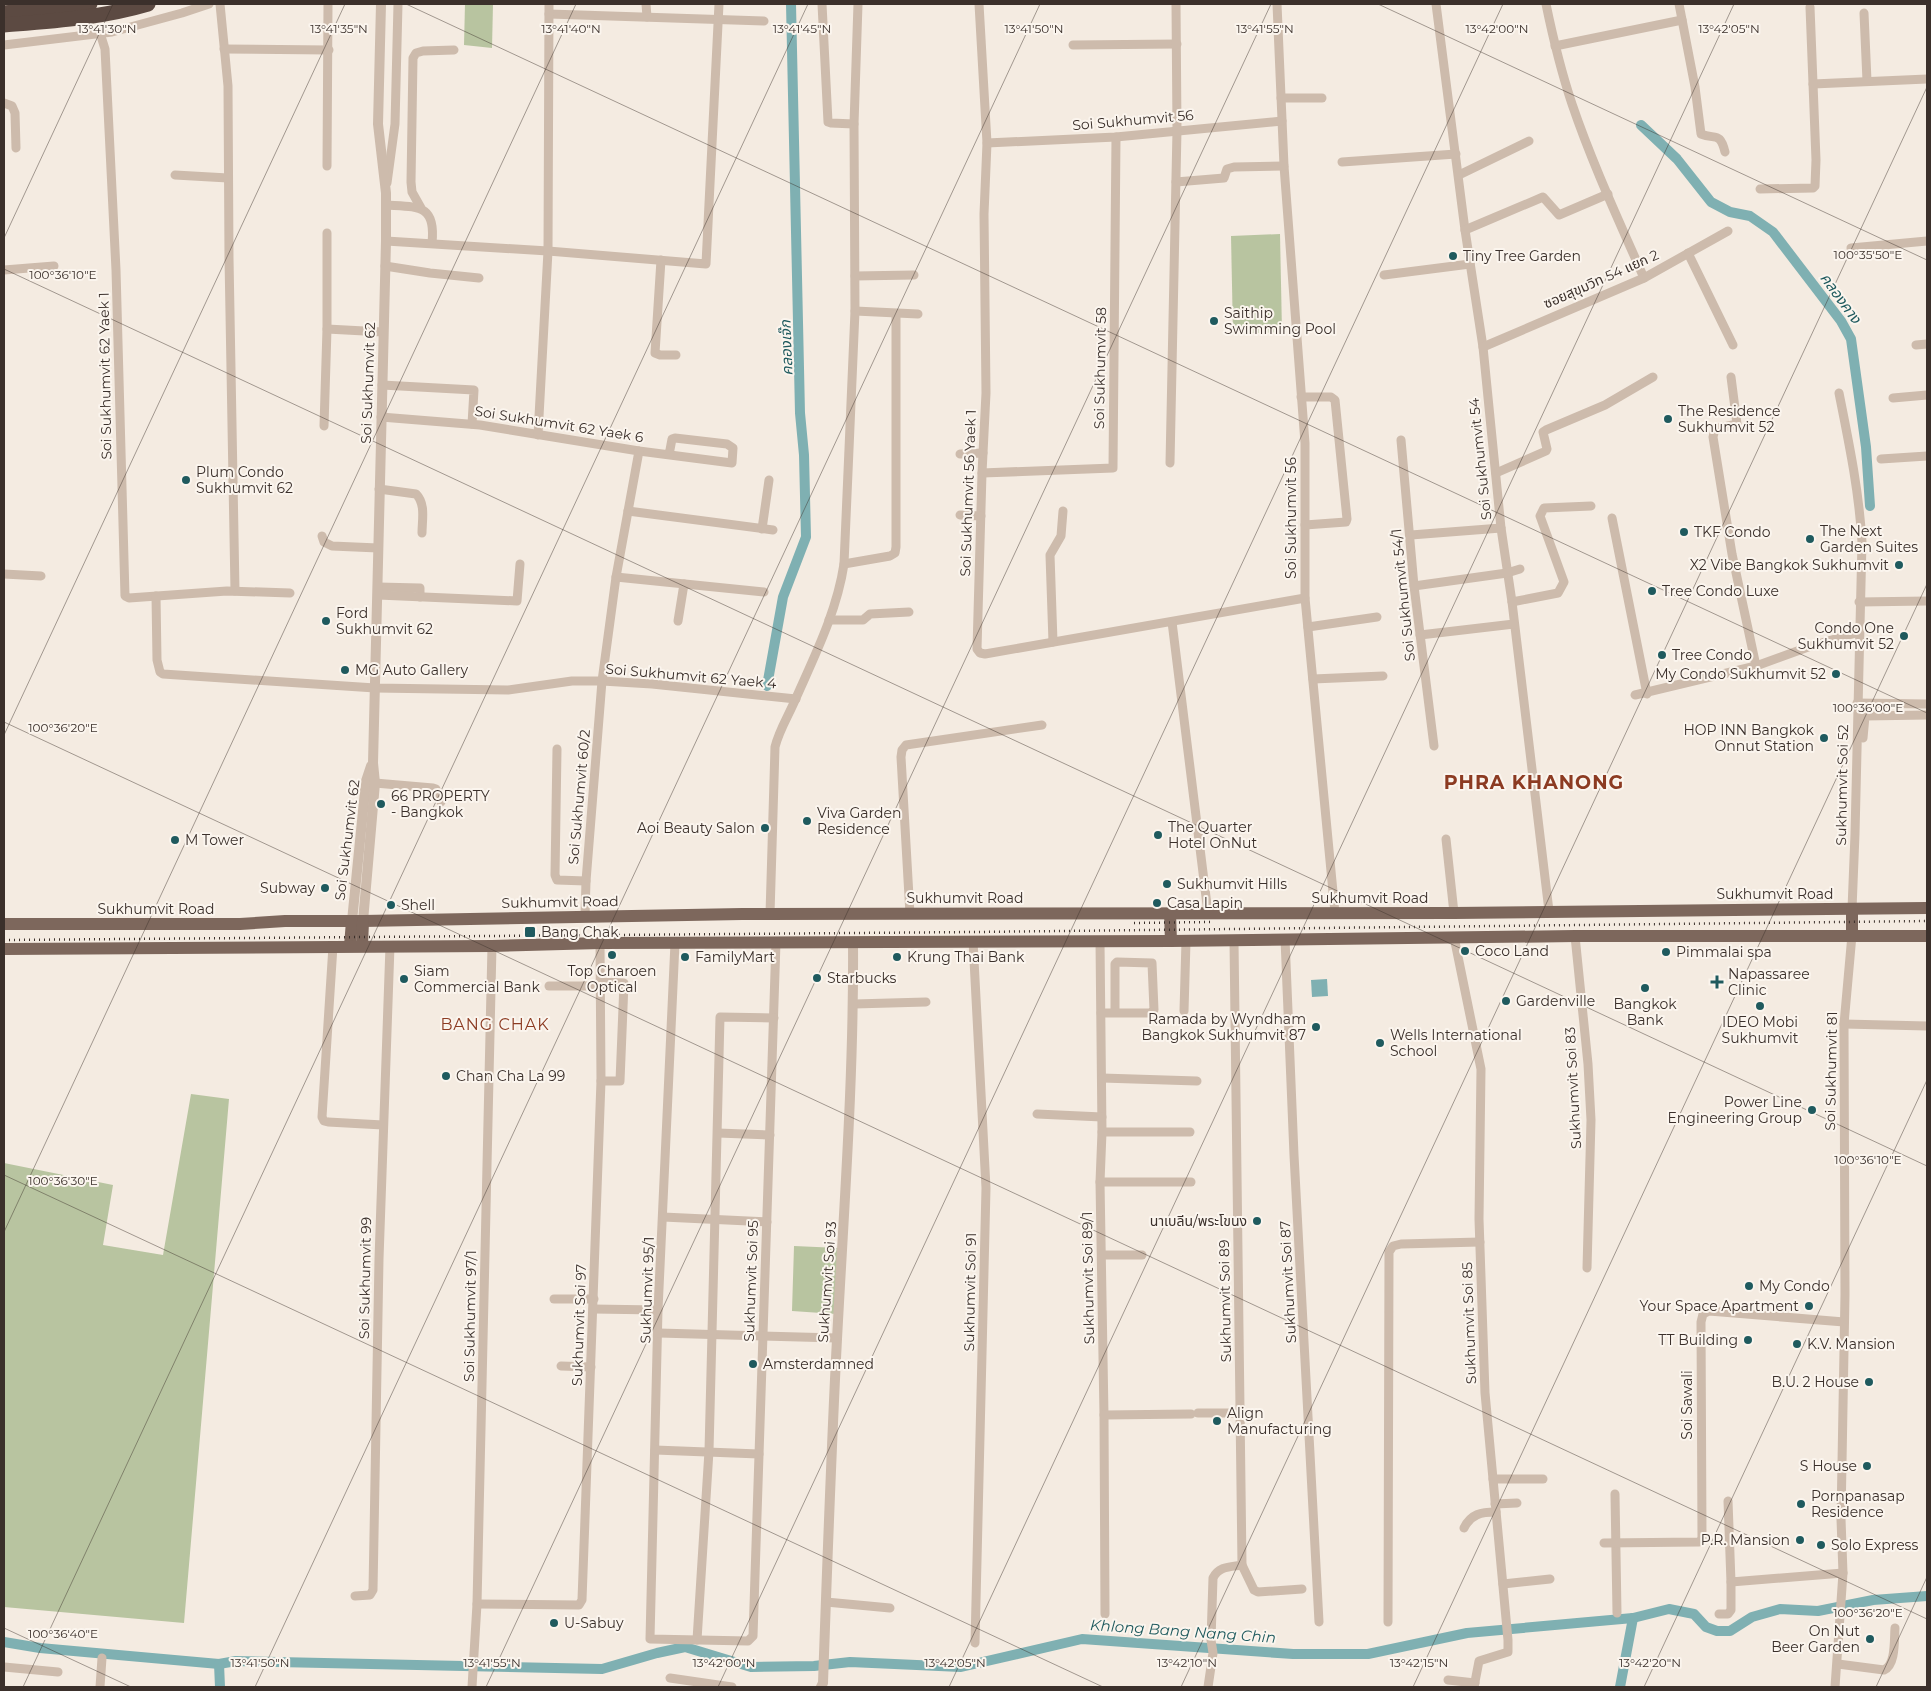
<svg xmlns="http://www.w3.org/2000/svg" width="1931" height="1691" font-family="Montserrat,'Noto Sans Thai',sans-serif">
<style>
.green{fill:#b8c4a0}
.water{fill:#7fb0b2}
.lines{fill:none;stroke-linecap:round;stroke-linejoin:round}
.canal{stroke:#7fb0b2;stroke-width:10}
.minor{stroke:#cdbbac;stroke-width:9}
.tertiary{stroke:#cdbbac;stroke-width:10}
.primary{stroke:#7d675c;stroke-width:12}
.motorway{stroke:#5c4a42;stroke-width:15}
.rail{stroke:#3b302b;stroke-width:2.5;stroke-dasharray:1 4;stroke-linecap:butt}
.ticks{fill:none;stroke:#3b302b;stroke-width:1;stroke-opacity:0.45}
.poi-dot{fill:#1f5a5e;stroke:#fbf5ee;stroke-width:2}
.labels{text-anchor:middle;dominant-baseline:central;stroke-width:4;stroke-linejoin:round;paint-order:stroke}
.street-label{font-size:14px;fill:#3b302b;stroke:#fbf5ee}
.poi-label{font-size:14px;fill:#3b302b;stroke:#fbf5ee;text-anchor:start}
.water-label{font-size:15px;font-style:italic;fill:#1f5a5e;stroke:#fbf5ee}
.quarter-label{font-size:16px;letter-spacing:1px;fill:#8c3b22;stroke:#fbf5ee}
.district-label{font-size:19px;font-weight:bold;letter-spacing:1px;fill:#8c3b22;stroke:#fbf5ee}
.ticks-label{font-size:12px;text-anchor:middle;fill:#3b302b;stroke:#fbf5ee;stroke-width:4;stroke-linejoin:round;paint-order:stroke}
</style>
<rect width="100%" height="100%" fill="#f4ebe1"/>
<g class="green">
<path d="M465 4H493L492 48 464 45Z"/>
<path d="M1280 234 1282 332 1233 334 1231 236Z"/>
<path d="M191 1094 229 1099 184 1623 4 1607V1163L113 1185 103 1245 163 1255Z"/>
<path d="M794 1246 839 1248 836 1314 792 1311Z"/>
</g>
<path class="water" d="M1327 979 1328 996 1312 997 1311 980Z"/>
<g class="lines">
<g class="canal">
<path d="M1641 125 1677 159 1711 202 1730 212 1750 216 1773 232 1841 321 1851 339 1866 447 1870 506"/>
<path d="M767 686 783 597 806 537 804 455 800 413 791 4"/>
<path d="M4 1642 40 1648 219 1664 236 1661 602 1669 657 1653 685 1647 751 1667 814 1666 850 1662 961 1667 1082 1639 1293 1654H1368L1467 1633 1633 1618 1669 1609 1694 1614 1706 1627 1717 1631H1730L1752 1617 1780 1609 1818 1611 1873 1600 1927 1596"/>
<path d="M219 1664 220 1687"/>
<path d="M1620 1687 1633 1618"/>
</g>
<g class="minor">
<path d="M220 4 228 86 229 258 235 591"/>
<path d="M646 4 647 17"/>
<path d="M822 4 828 122 831 123 854 124"/>
<path d="M979 4 987 143 984 214 986 393 982 473 977 649 980 653 985 654 1305 598"/>
<path d="M1277 4 1284 166 1305 443V598L1335 913"/>
<path d="M1436 4 1465 230 1483 347 1501 528 1512 602 1549 911"/>
<path d="M1546 4C1553 38 1561 71 1572 104 1592 163 1619 221 1644 278"/>
<path d="M1679 4 1695 87 1701 134C1715 140 1720 131 1725 152"/>
<path d="M1864 13 1867 81"/>
<path d="M549 14 764 21"/>
<path d="M100 33 105 49 116 270 125 596 129 598 227 591 290 593"/>
<path d="M4 45 112 32 182 13 209 4"/>
<path d="M1073 45 1177 44"/>
<path d="M1555 46 1682 20"/>
<path d="M224 49 329 50"/>
<path d="M1813 84 1927 79"/>
<path d="M1281 98H1322"/>
<path d="M4 103 12 106 15 113 16 148"/>
<path d="M987 143 1116 137 1282 121"/>
<path d="M1342 162 1456 154"/>
<path d="M327 166 328 4"/>
<path d="M175 175 228 178"/>
<path d="M1459 175 1529 141"/>
<path d="M1176 182 1224 178 1227 169 1234 167 1284 166"/>
<path d="M387 183 395 124 398 4"/>
<path d="M1760 189 1813 188 1815 186 1816 160 1810 7"/>
<path d="M386 205C418 207 436 204 432 243"/>
<path d="M421 208 412 192 411 182 413 58 416 53 423 51 454 50"/>
<path d="M1465 230 1543 197 1559 215 1608 194"/>
<path d="M386 241 548 251 706 264 719 4"/>
<path d="M1851 248 1927 241"/>
<path d="M1688 253 1733 345"/>
<path d="M661 260 655 353 660 355H676"/>
<path d="M385 266 430 273 479 278"/>
<path d="M4 270 54 266"/>
<path d="M1384 275 1470 264"/>
<path d="M855 276 914 275"/>
<path d="M855 311 918 314"/>
<path d="M327 329V233"/>
<path d="M1916 345 1927 344"/>
<path d="M1483 347 1644 278 1728 231"/>
<path d="M1731 377 1737 424 1715 429 1713 437 1732 554 1756 666"/>
<path d="M382 385 474 390 472 424"/>
<path d="M1839 393C1849 443 1859 491 1862 542L1855 834 1852 909"/>
<path d="M1301 397H1331L1335 400 1347 519 1346 522 1305 525"/>
<path d="M1893 398 1927 395"/>
<path d="M381 417 480 425 639 451 732 463 733 448 727 444 675 438 672 439 669 455"/>
<path d="M324 426 327 329 383 332"/>
<path d="M538 435 548 251 549 4"/>
<path d="M1401 440 1414 586 1434 746"/>
<path d="M960 454 983 453"/>
<path d="M1881 459 1927 456"/>
<path d="M1170 463 1177 130 1176 4"/>
<path d="M982 473 1113 468 1116 137"/>
<path d="M1496 473 1546 451 1547 449 1543 432 1546 430 1605 405 1653 377"/>
<path d="M379 489 416 494C426 504 422 520 422 533"/>
<path d="M628 511 773 530"/>
<path d="M960 515 981 516"/>
<path d="M1612 518 1647 694"/>
<path d="M762 529 769 480"/>
<path d="M1411 535 1501 528"/>
<path d="M322 536 324 542 332 546 378 548"/>
<path d="M844 564 890 556 895 553 896 547V314"/>
<path d="M4 574 41 576"/>
<path d="M616 577 764 592"/>
<path d="M1414 586 1507 573 1520 569"/>
<path d="M378 587 420 588V597"/>
<path d="M378 595 517 601 520 564"/>
<path d="M156 596 157 660 160 672 163 674 375 688 508 690 572 681H602L652 684 796 699"/>
<path d="M1512 602 1558 593 1564 582 1540 516 1544 508 1591 506"/>
<path d="M1859 602 1927 601"/>
<path d="M829 620H863L870 614 909 612"/>
<path d="M678 621 684 584"/>
<path d="M1172 622 1208 913"/>
<path d="M1308 627 1377 617"/>
<path d="M1420 635 1514 624"/>
<path d="M1053 642 1050 555 1061 536 1063 511"/>
<path d="M1313 679 1383 676"/>
<path d="M1635 695 1756 666 1811 646 1859 632"/>
<path d="M1857 703 1927 704"/>
<path d="M1863 738 1865 716 1927 715"/>
<path d="M557 749 555 875 557 880 586 881"/>
<path d="M375 783 433 788 436 789 441 802"/>
<path d="M1446 839 1454 913"/>
<path d="M770 914 775 747C779 730 789 715 796 698 815 655 837 611 844 564L855 311 854 124 858 4"/>
<path d="M910 914 901 757 902 750 906 745 1042 725"/>
<path d="M585 916 586 881 602 681 616 577 639 451"/>
<path d="M1575 936 1588 1064 1591 1120 1587 1268"/>
<path d="M1454 937 1481 1069 1479 1219 1485 1393 1508 1640V1652L1479 1661 1474 1687"/>
<path d="M1285 939 1294 1155 1319 1622"/>
<path d="M973 941 986 1188 975 1643"/>
<path d="M1100 941 1102 1132 1100 1182 1104 1415 1105 1614"/>
<path d="M675 943 658 1310 650 1639 748 1641 753 1636 776 942"/>
<path d="M333 946 322 1117 324 1121 328 1122 383 1125"/>
<path d="M599 982 624 983 620 1081H601"/>
<path d="M549 986H599"/>
<path d="M854 1004 926 1002"/>
<path d="M1184 1011 1186 941"/>
<path d="M1101 1013H1115V964L1117 962 1152 963 1154 1010 1150 1013H1115"/>
<path d="M1844 1024 1927 1026"/>
<path d="M1102 1078 1197 1081"/>
<path d="M1037 1114 1102 1117"/>
<path d="M1102 1132H1190"/>
<path d="M718 1133 770 1135"/>
<path d="M1100 1182H1191"/>
<path d="M663 1217 767 1222"/>
<path d="M1102 1255H1142"/>
<path d="M554 1299H594"/>
<path d="M593 1309 658 1310"/>
<path d="M659 1333 837 1338"/>
<path d="M561 1366 591 1367"/>
<path d="M1198 1413H1240"/>
<path d="M1104 1415 1191 1414"/>
<path d="M655 1450 759 1454"/>
<path d="M1493 1479H1543"/>
<path d="M1615 1494 1617 1613"/>
<path d="M1728 1501 1731 1582 1843 1573"/>
<path d="M1495 1504 1517 1503"/>
<path d="M1464 1528C1471 1514 1481 1512 1496 1512"/>
<path d="M1604 1543 1699 1542 1702 1539 1701 1322 1703 1314 1709 1311 1844 1322"/>
<path d="M1242 1565 1254 1590 1258 1592 1302 1589"/>
<path d="M1503 1584 1550 1579"/>
<path d="M355 1596 370 1595 373 1590 379 1259 390 946"/>
<path d="M826 1602 890 1608"/>
<path d="M477 1604 579 1605 582 1600 601 1081 600 943"/>
<path d="M1719 1614H1728L1731 1610V1582"/>
<path d="M1388 1622 1389 1252 1393 1246 1401 1244 1480 1242"/>
<path d="M697 1640 709 1451 720 1017 774 1018"/>
<path d="M1838 1664 1884 1670C1896 1665 1894 1640 1895 1628"/>
<path d="M4 1667 58 1672"/>
<path d="M670 1678 732 1687"/>
<path d="M1448 1680 1475 1683"/>
<path d="M100 1687 102 1658"/>
<path d="M472 1687 477 1604 492 946"/>
<path d="M1208 1687 1213 1653 1211 1640 1213 1578C1219 1566 1230 1567 1242 1565L1234 941"/>
<path d="M1835 1687 1843 1573 1841 1519 1845 1294 1844 1024 1852 935"/>
</g>
<g class="tertiary">
<path d="M352 921 366 781 371 766"/>
<path d="M363 921 375 783 373 763 386 241V193L378 124 381 4"/>
<path d="M821 1687 823 1683C827 1569 831 1454 837 1339 844 1207 854 1075 853 942"/>
</g>
<g class="primary">
<path d="M1170 913 1171 941"/>
<path d="M4 924H240L285 921H363L742 914 1454 913 1927 908"/>
<path d="M1852 935V909"/>
<path d="M350 946 352 921"/>
<path d="M362 946 363 921"/>
<path d="M4 949 492 946 600 943 1171 941 1575 936H1927"/>
</g>
<g class="motorway">
<path d="M4 13 90 4"/>
<path d="M4 25C53 21 101 18 148 4"/>
</g>
<g class="rail">
<path d="M1134 923 1211 922"/>
<path d="M4 940 975 932 1927 921"/>
</g>
</g>
<path class="ticks" d="M406 4 1927 713M1378 4 1927 260M4 238 113 4M4 269 1927 1166M4 722 1927 1619M4 735 345 4M4 1175 1103 1687M4 1232 576 4M4 1628 131 1687M23 1687 808 4M255 1687 1040 4M486 1687 1271 4M718 1687 1503 4M949 1687 1734 4M1181 1687 1927 87M1413 1687 1927 584M1644 1687 1927 1080M1876 1687 1927 1577"/>
<g class="poi-dot">
<circle cx="1453" cy="256" r="5"/>
<circle cx="1214" cy="321" r="5"/>
<circle cx="1668" cy="419" r="5"/>
<circle cx="186" cy="480" r="5"/>
<circle cx="1684" cy="532" r="5"/>
<circle cx="1810" cy="539" r="5"/>
<circle cx="1899" cy="565" r="5"/>
<circle cx="1652" cy="591" r="5"/>
<circle cx="326" cy="621" r="5"/>
<circle cx="1904" cy="636" r="5"/>
<circle cx="1662" cy="655" r="5"/>
<circle cx="345" cy="670" r="5"/>
<circle cx="1836" cy="674" r="5"/>
<circle cx="1824" cy="738" r="5"/>
<circle cx="381" cy="804" r="5"/>
<circle cx="807" cy="821" r="5"/>
<circle cx="765" cy="828" r="5"/>
<circle cx="1158" cy="835" r="5"/>
<circle cx="175" cy="840" r="5"/>
<circle cx="1167" cy="884" r="5"/>
<circle cx="325" cy="888" r="5"/>
<circle cx="1157" cy="903" r="5"/>
<circle cx="391" cy="905" r="5"/>
<rect x="524" y="926" width="12" height="12" rx="2.5"/>
<circle cx="1465" cy="951" r="5"/>
<circle cx="1666" cy="952" r="5"/>
<circle cx="612" cy="955" r="5"/>
<circle cx="685" cy="957" r="5"/>
<circle cx="897" cy="957" r="5"/>
<circle cx="817" cy="978" r="5"/>
<circle cx="404" cy="979" r="5"/>
<path d="M1714.5 974.5h5v5h5v5h-5v5h-5v-5h-5v-5h5z"/>
<circle cx="1645" cy="988" r="5"/>
<circle cx="1506" cy="1001" r="5"/>
<circle cx="1760" cy="1006" r="5"/>
<circle cx="1316" cy="1027" r="5"/>
<circle cx="1380" cy="1043" r="5"/>
<circle cx="446" cy="1076" r="5"/>
<circle cx="1812" cy="1110" r="5"/>
<circle cx="1257" cy="1221" r="5"/>
<circle cx="1749" cy="1286" r="5"/>
<circle cx="1809" cy="1306" r="5"/>
<circle cx="1748" cy="1340" r="5"/>
<circle cx="1797" cy="1344" r="5"/>
<circle cx="753" cy="1364" r="5"/>
<circle cx="1869" cy="1382" r="5"/>
<circle cx="1217" cy="1421" r="5"/>
<circle cx="1867" cy="1466" r="5"/>
<circle cx="1801" cy="1504" r="5"/>
<circle cx="1800" cy="1540" r="5"/>
<circle cx="1821" cy="1545" r="5"/>
<circle cx="554" cy="1623" r="5"/>
<circle cx="1870" cy="1639" r="5"/>
</g>
<g class="labels">
<g class="street-label">
<text transform="translate(1133 120) rotate(-5)">Soi Sukhumvit 56</text>
<text transform="translate(1601 279) rotate(-24)">ซอยสุขุมวิท 54 แยก 2</text>
<text transform="translate(1100 368) rotate(-89)">Soi Sukhumvit 58</text>
<text transform="translate(105 376) rotate(-91)">Soi Sukhumvit 62 Yaek 1</text>
<text transform="translate(368 383) rotate(-88)">Soi Sukhumvit 62</text>
<text transform="translate(559 424) rotate(9)">Soi Sukhumvit 62 Yaek 6</text>
<text transform="translate(1480 459) rotate(-96)">Soi Sukhumvit 54</text>
<text transform="translate(968 493) rotate(-88)">Soi Sukhumvit 56 Yaek 1</text>
<text transform="translate(1291 518) rotate(-90)">Soi Sukhumvit 56</text>
<text transform="translate(1403 595) rotate(-96)">Soi Sukhumvit 54/1</text>
<text transform="translate(691 676) rotate(5)">Soi Sukhumvit 62 Yaek 4</text>
<text transform="translate(1842 785) rotate(-89)">Sukhumvit Soi 52</text>
<text transform="translate(579 797) rotate(-85)">Soi Sukhumvit 60/2</text>
<text transform="translate(347 840) rotate(-83)">Soi Sukhumvit 62</text>
<text x="1775" y="894">Sukhumvit Road</text>
<text x="965" y="898">Sukhumvit Road</text>
<text x="1370" y="898">Sukhumvit Road</text>
<text transform="translate(560 902) rotate(-1)">Sukhumvit Road</text>
<text x="156" y="909">Sukhumvit Road</text>
<text transform="translate(1831 1071) rotate(-89)">Soi Sukhumvit 81</text>
<text transform="translate(1573 1088) rotate(-93)">Sukhumvit Soi 83</text>
<text transform="translate(365 1278) rotate(-89)">Soi Sukhumvit 99</text>
<text transform="translate(1088 1278) rotate(-91)">Sukhumvit Soi 89/1</text>
<text transform="translate(751 1281) rotate(-88)">Sukhumvit Soi 95</text>
<text transform="translate(827 1282) rotate(-86)">Sukhumvit Soi 93</text>
<text transform="translate(1288 1282) rotate(-93)">Sukhumvit Soi 87</text>
<text transform="translate(647 1290) rotate(-88)">Sukhumvit 95/1</text>
<text transform="translate(970 1292) rotate(-89)">Sukhumvit Soi 91</text>
<text transform="translate(1225 1301) rotate(-91)">Sukhumvit Soi 89</text>
<text transform="translate(470 1316) rotate(-89)">Soi Sukhumvit 97/1</text>
<text transform="translate(1469 1323) rotate(-92)">Sukhumvit Soi 85</text>
<text transform="translate(579 1325) rotate(-88)">Sukhumvit Soi 97</text>
<text transform="translate(1687 1405) rotate(-90)">Soi Sawali</text>
</g>
<g class="poi-label">
<text x="1463" y="256">Tiny Tree Garden</text>
<text x="1224" y="313">Saithip<tspan x="1224" dy="16">Swimming Pool</tspan></text>
<text x="1678" y="411">The Residence<tspan x="1678" dy="16">Sukhumvit 52</tspan></text>
<text x="196" y="472">Plum Condo<tspan x="196" dy="16">Sukhumvit 62</tspan></text>
<text x="1820" y="531">The Next<tspan x="1820" dy="16">Garden Suites</tspan></text>
<text x="1694" y="532">TKF Condo</text>
<text x="1889" y="565" text-anchor="end">X2 Vibe Bangkok Sukhumvit</text>
<text x="1662" y="591">Tree Condo Luxe</text>
<text x="336" y="613">Ford<tspan x="336" dy="16">Sukhumvit 62</tspan></text>
<text x="1894" y="628" text-anchor="end">Condo One<tspan x="1894" dy="16">Sukhumvit 52</tspan></text>
<text x="1672" y="655">Tree Condo</text>
<text x="355" y="670">MG Auto Gallery</text>
<text x="1826" y="674" text-anchor="end">My Condo Sukhumvit 52</text>
<text x="1814" y="730" text-anchor="end">HOP INN Bangkok<tspan x="1814" dy="16">Onnut Station</tspan></text>
<text x="391" y="796">66 PROPERTY<tspan x="391" dy="16">- Bangkok</tspan></text>
<text x="817" y="813">Viva Garden<tspan x="817" dy="16">Residence</tspan></text>
<text x="1168" y="827">The Quarter<tspan x="1168" dy="16">Hotel OnNut</tspan></text>
<text x="755" y="828" text-anchor="end">Aoi Beauty Salon</text>
<text x="185" y="840">M Tower</text>
<text x="1177" y="884">Sukhumvit Hills</text>
<text x="315" y="888" text-anchor="end">Subway</text>
<text x="1167" y="903">Casa Lapin</text>
<text x="401" y="905">Shell</text>
<text x="541" y="932">Bang Chak</text>
<text x="1475" y="951">Coco Land</text>
<text x="1676" y="952">Pimmalai spa</text>
<text x="695" y="957">FamilyMart</text>
<text x="907" y="957">Krung Thai Bank</text>
<text x="414" y="971">Siam<tspan x="414" dy="16">Commercial Bank</tspan></text>
<text x="612" y="971" text-anchor="middle">Top Charoen<tspan x="612" dy="16">Optical</tspan></text>
<text x="1728" y="974">Napassaree<tspan x="1728" dy="16">Clinic</tspan></text>
<text x="827" y="978">Starbucks</text>
<text x="1516" y="1001">Gardenville</text>
<text x="1645" y="1004" text-anchor="middle">Bangkok<tspan x="1645" dy="16">Bank</tspan></text>
<text x="1306" y="1019" text-anchor="end">Ramada by Wyndham<tspan x="1306" dy="16">Bangkok Sukhumvit 87</tspan></text>
<text x="1760" y="1022" text-anchor="middle">IDEO Mobi<tspan x="1760" dy="16">Sukhumvit</tspan></text>
<text x="1390" y="1035">Wells International<tspan x="1390" dy="16">School</tspan></text>
<text x="456" y="1076">Chan Cha La 99</text>
<text x="1802" y="1102" text-anchor="end">Power Line<tspan x="1802" dy="16">Engineering Group</tspan></text>
<text x="1247" y="1221" text-anchor="end">นาเบลีน/พระโขนง</text>
<text x="1759" y="1286">My Condo</text>
<text x="1799" y="1306" text-anchor="end">Your Space Apartment</text>
<text x="1738" y="1340" text-anchor="end">TT Building</text>
<text x="1807" y="1344">K.V. Mansion</text>
<text x="763" y="1364">Amsterdamned</text>
<text x="1859" y="1382" text-anchor="end">B.U. 2 House</text>
<text x="1227" y="1413">Align<tspan x="1227" dy="16">Manufacturing</tspan></text>
<text x="1857" y="1466" text-anchor="end">S House</text>
<text x="1811" y="1496">Pornpanasap<tspan x="1811" dy="16">Residence</tspan></text>
<text x="1790" y="1540" text-anchor="end">P.R. Mansion</text>
<text x="1831" y="1545">Solo Express</text>
<text x="564" y="1623">U-Sabuy</text>
<text x="1860" y="1631" text-anchor="end">On Nut<tspan x="1860" dy="16">Beer Garden</tspan></text>
</g>
<g class="water-label">
<text transform="translate(1841 298) rotate(54)">คลองคาง</text>
<text transform="translate(786 348) rotate(-92)">คลองเจ๊ก</text>
<text transform="translate(1183 1631) rotate(4)">Khlong Bang Nang Chin</text>
</g>
<g class="quarter-label">
<text x="495" y="1024">BANG CHAK</text>
</g>
<g class="district-label">
<text x="1534" y="782">PHRA KHANONG</text>
</g>
</g>
<g class="ticks-label">
<text x="107" y="33">13°41'30"N</text>
<text x="339" y="33">13°41'35"N</text>
<text x="802" y="33">13°41'45"N</text>
<text x="1034" y="33">13°41'50"N</text>
<text x="1265" y="33">13°41'55"N</text>
<text x="1497" y="33">13°42'00"N</text>
<text x="1729" y="33">13°42'05"N</text>
<text x="571" y="33">13°41'40"N</text>
<text x="1868" y="259">100°35'50"E</text>
<text x="63" y="279">100°36'10"E</text>
<text x="1868" y="712">100°36'00"E</text>
<text x="63" y="732">100°36'20"E</text>
<text x="1868" y="1164">100°36'10"E</text>
<text x="63" y="1185">100°36'30"E</text>
<text x="1868" y="1617">100°36'20"E</text>
<text x="63" y="1638">100°36'40"E</text>
<text x="260" y="1667">13°41'50"N</text>
<text x="492" y="1667">13°41'55"N</text>
<text x="724" y="1667">13°42'00"N</text>
<text x="955" y="1667">13°42'05"N</text>
<text x="1187" y="1667">13°42'10"N</text>
<text x="1419" y="1667">13°42'15"N</text>
<text x="1650" y="1667">13°42'20"N</text>
</g>
<rect width="1931" height="1691" fill="none" stroke="#3b302b" stroke-width="10"/>
</svg>
